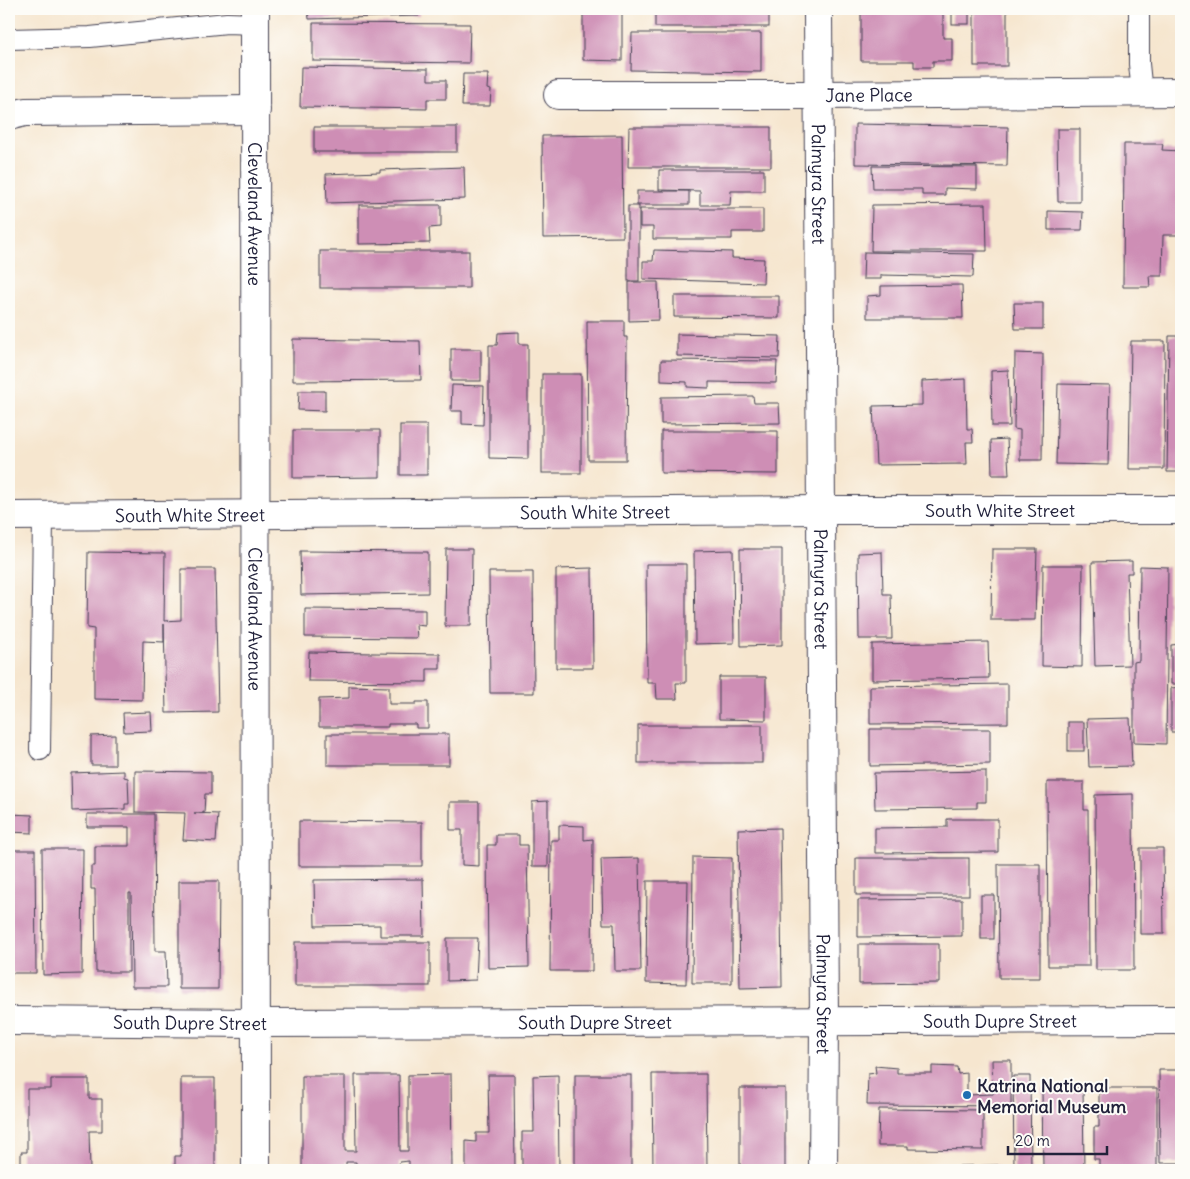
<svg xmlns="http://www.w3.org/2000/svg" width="1190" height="1179" font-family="Delius,sans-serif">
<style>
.building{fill:#ce8eb5}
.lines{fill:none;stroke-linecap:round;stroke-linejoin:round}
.service-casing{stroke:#423f51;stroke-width:22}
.minor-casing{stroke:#423f51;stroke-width:30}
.service{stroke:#fff;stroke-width:20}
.minor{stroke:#fff;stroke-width:28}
.poi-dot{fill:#1f6fb2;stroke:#fdfcf7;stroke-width:2}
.labels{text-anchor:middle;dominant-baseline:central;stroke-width:4;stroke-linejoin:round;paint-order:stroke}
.street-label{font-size:18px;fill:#22223b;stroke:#fdfcf7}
.poi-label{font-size:18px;font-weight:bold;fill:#22223b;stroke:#fdfcf7;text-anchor:start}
</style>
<rect width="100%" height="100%" fill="#fdfcf7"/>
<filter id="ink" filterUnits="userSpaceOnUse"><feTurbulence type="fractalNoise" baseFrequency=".02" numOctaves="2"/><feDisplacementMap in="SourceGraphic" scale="10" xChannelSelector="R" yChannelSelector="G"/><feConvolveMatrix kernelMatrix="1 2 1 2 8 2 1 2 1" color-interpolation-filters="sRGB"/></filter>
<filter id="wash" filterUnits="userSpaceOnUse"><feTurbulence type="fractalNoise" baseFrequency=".0096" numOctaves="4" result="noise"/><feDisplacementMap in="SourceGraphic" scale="20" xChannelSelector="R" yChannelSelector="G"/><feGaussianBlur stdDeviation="1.12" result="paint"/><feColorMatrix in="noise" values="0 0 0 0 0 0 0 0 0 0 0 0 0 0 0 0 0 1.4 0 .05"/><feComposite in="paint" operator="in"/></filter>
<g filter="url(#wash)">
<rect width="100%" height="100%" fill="#f6e6cf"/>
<g id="blocks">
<g class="building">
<path d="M308 9H419V16L309 19Z"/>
<path d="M583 9H622V61L583 60Z"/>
<rect x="655" y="9" width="114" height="18"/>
<path d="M861 9H943V38H952V61H933V67H914V61H861Z"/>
<rect x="952" y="9" width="17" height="15"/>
<rect x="974" y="9" width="33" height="57"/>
<path d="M313 23 470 24 469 63 313 61Z"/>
<path d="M632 33H761V72L631 70Z"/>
<path d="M301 67 428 69V80H446V99H427V109L300 107Z"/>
<path d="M463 74H488L487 89 491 90 490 106H462Z"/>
<path d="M855 124 1008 127 1007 166 855 164Z"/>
<rect x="314" y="127" width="143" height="25"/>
<path d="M629 127H771V167H628Z"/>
<path d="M1057 129H1080V202H1058Z"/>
<path d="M622 135 623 237 543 238 542 136Z"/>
<path d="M1124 144H1163L1162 150 1181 151V235H1163L1162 276H1149L1150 287H1123Z"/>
<path d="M872 166 977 167V189L945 188V195H922V189H873Z"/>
<path d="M464 167 465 199 327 203 326 174 380 172V170Z"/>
<path d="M659 170H764V191H731L730 205H700V191L659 190Z"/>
<rect x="637" y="191" width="52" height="14"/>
<path d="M986 204 987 251H871L872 205Z"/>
<path d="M359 205H441V227L429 228 430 243 359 244Z"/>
<rect x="628" y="206" width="11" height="75"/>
<path d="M640 209H763V232H732V239H653V227H640Z"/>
<path d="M1048 211 1083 212 1082 230H1048Z"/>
<path d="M654 250 732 252V258L764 259 763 283 643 279V261H653Z"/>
<rect x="320" y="251" width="149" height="37"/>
<path d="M864 252 974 254 973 277 881 275V279H863Z"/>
<path d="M629 282H658L659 320 629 321Z"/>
<path d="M962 285 963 318H867V296L881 295V286Z"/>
<path d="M674 296H779V318L674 317Z"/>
<path d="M1014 303H1043V329H1015Z"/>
<path d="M587 321H624V337H627L626 460H588Z"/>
<path d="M519 332V344H528V459L489 458V345H497L498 333Z"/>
<path d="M677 334 780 336 779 358 677 356Z"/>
<path d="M1169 336H1181V472H1167Z"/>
<path d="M293 339 420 341 421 380 293 381Z"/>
<path d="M1131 341H1165L1164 469H1129Z"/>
<rect x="451" y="349" width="30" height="32"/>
<path d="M1015 353 1043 354 1042 460H1020V430L1014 429Z"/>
<path d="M661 360 777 361 776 383 709 382V388L687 387V382L661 381Z"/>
<path d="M1008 370 1010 426H992L991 371Z"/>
<rect x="542" y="374" width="39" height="99"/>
<path d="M966 379 967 429H972L973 442H966L967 464 876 465 873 406 922 405V381Z"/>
<path d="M1058 384 1110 385 1108 465 1056 464Z"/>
<path d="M452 385 484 386 483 425 462 424V411H451Z"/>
<path d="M299 391H325V411L298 410Z"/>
<path d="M753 396 754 403H779L780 423 661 424V397Z"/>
<rect x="400" y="425" width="27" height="50"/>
<path d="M293 430H380V477L293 478Z"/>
<path d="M661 431H778V474L661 473Z"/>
<path d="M1007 439 1009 475H992L991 440Z"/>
<path d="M446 549H472L471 626H445Z"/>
<path d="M740 549H782V645L741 646Z"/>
<path d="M992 549H1037L1035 620H991Z"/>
<path d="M733 550 734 643 695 644 694 551Z"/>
<path d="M300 551 428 552V593L301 595Z"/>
<path d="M88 552 165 553 164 621 181 620V569H215L218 712 166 713 164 624V642L143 641 142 700 94 699V629L87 628Z"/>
<path d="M882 552 883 594H891L892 639H859L858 553Z"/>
<path d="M1132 561V573H1127L1130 665 1095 666 1092 562Z"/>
<path d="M646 564H686V683H676L677 699H657L656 683H647Z"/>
<path d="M1043 565H1083L1082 667 1042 666Z"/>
<path d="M1140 566 1168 567 1166 744 1134 743V662L1139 661Z"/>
<path d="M592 568 593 668H556V569Z"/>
<path d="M489 572H533L534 693H490Z"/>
<path d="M305 609 425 610V626L416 625 417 638 305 637Z"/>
<path d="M988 642 989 678 872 680V644Z"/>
<path d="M1181 644V684H1171V645Z"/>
<path d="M309 652 440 654V669H427V682L308 681Z"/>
<path d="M719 677H766V720L719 719Z"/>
<path d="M1008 684V723L870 724V686Z"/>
<path d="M349 686 389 687V704H416V702H428V728H416V724H388V727H319V699L349 698Z"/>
<path d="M1181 687V732H1171V688Z"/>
<path d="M151 712 152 731 124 732 123 713Z"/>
<path d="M1130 718 1132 766 1089 767 1087 719Z"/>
<rect x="1068" y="722" width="16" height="29"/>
<rect x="638" y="725" width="124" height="38"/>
<path d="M870 729H990V764L870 766Z"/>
<rect x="327" y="734" width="122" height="31"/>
<path d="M115 735V765H91V736Z"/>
<path d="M124 771V777L128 778 129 804H125V809L72 811 71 773Z"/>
<path d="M135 771 211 772V794H205L204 813H194L218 814 216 842 183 840 185 813 135 812Z"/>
<path d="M986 771V802H977V808L875 809 874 773Z"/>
<path d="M1047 782H1084V810H1088L1089 966H1048Z"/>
<path d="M1133 794 1134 970H1096L1095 795Z"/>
<path d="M548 801V866H532V802Z"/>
<path d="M450 802H479V866L462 865V830H450Z"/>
<path d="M9 814 32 815V833L9 832Z"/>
<path d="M87 814H154L155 951H166L167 987H132L131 893H129V972H96L95 889H91V866H95V846H129V827H87Z"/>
<path d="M947 819H998V852L875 853V828L947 827Z"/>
<path d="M299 821 422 822V866H299Z"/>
<path d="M559 825 584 826V840L593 839 592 971H550L551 840H559Z"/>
<path d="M780 828 782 987 740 988 738 829Z"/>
<path d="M496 835H519V845H527L529 967 488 968 487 845H496Z"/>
<path d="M1140 848H1163L1164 934H1140Z"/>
<path d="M42 849H83L82 974 43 975Z"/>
<path d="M9 850H35L36 973H9Z"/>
<path d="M693 857 732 858V983H692Z"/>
<path d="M639 858 641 971H615L614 924H603L601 859Z"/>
<rect x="856" y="858" width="113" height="37"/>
<path d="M998 864H1040V978H999Z"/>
<path d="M423 879 424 936H380V925L315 926 314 880Z"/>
<path d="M179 881H219L218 989H179Z"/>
<path d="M647 881H688L686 984 646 983Z"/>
<rect x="981" y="895" width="13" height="44"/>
<path d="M962 899V936L858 937V900Z"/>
<path d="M447 938H478L476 980 447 981Z"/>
<rect x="295" y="942" width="135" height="44"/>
<path d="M859 944H939V983L859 984Z"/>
<path d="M992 1060H1011V1106L867 1105 868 1074 876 1073 875 1066 897 1068V1073H932V1066L957 1067 958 1074 967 1073V1095L993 1094Z"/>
<path d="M1159 1070H1181V1163H1160Z"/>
<path d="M451 1074 452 1170H409V1161L399 1162V1170H356V1162H346V1170H302V1076H345V1151H356L355 1075H399L400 1151H408V1075Z"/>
<path d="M652 1074H706L707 1170H653Z"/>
<path d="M488 1075H514L515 1170 466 1169V1141L476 1142V1133H489Z"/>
<path d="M558 1075 559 1170H522V1132H534L533 1076Z"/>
<rect x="575" y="1075" width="56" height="95"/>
<path d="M1013 1076H1030L1031 1170H1014Z"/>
<path d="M181 1078H215V1170H175V1156H181Z"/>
<path d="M51 1079H89V1099H102V1131H89L90 1170H21V1152H27V1089H51Z"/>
<rect x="740" y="1088" width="45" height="82"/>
<path d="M1042 1088H1083L1084 1170H1043Z"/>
<path d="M1099 1088H1157V1170H1099V1159H1094V1127H1099Z"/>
<path d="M879 1109 983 1110V1150L908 1149V1146H878Z"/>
<path d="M998 1165V1170H959V1166Z"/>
</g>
</g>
</g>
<g filter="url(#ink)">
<use href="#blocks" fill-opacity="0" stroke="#423f51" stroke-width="1"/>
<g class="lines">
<defs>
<g id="service">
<path d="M1139 9V64L1142 93"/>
<path d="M9 39 90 37 227 23 255 24"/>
<path d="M40 750 43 516"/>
</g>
<g id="minor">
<path id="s1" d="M255 9 256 1170"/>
<path id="s2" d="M818 9 824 1021 823 1170"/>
<path id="s3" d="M558 95H819L1181 92"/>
<path d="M9 116 25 112 256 110"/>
<path id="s4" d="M9 516 820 510H1181"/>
<path id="s5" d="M9 1021 255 1023 1181 1020"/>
</g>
</defs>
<use href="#service" class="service-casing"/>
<use href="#minor" class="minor-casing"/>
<use href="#service" class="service"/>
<use href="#minor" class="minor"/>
</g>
</g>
<circle class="poi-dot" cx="967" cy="1095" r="5"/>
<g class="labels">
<g class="street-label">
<text stroke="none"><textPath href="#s3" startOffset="311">Jane Place</textPath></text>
<text stroke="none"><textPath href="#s2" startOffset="175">Palmyra Street</textPath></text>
<text stroke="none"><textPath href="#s1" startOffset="205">Cleveland Avenue</textPath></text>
<text stroke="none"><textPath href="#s4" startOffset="991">South White Street</textPath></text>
<text stroke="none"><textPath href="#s4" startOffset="586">South White Street</textPath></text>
<text stroke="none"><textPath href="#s4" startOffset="181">South White Street</textPath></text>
<text stroke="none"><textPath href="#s2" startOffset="580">Palmyra Street</textPath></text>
<text stroke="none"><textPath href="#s1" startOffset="610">Cleveland Avenue</textPath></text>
<text stroke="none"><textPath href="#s2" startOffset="985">Palmyra Street</textPath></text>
<text stroke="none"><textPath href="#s5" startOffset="991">South Dupre Street</textPath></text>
<text stroke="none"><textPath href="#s5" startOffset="586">South Dupre Street</textPath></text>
<text stroke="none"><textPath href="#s5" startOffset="181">South Dupre Street</textPath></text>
</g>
<g class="poi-label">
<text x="977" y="1085">Katrina National<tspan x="977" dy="21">Memorial Museum</tspan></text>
</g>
</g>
<rect width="1190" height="1179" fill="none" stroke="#fdfcf7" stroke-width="30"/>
<path d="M1008 1146v8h99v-8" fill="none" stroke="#22223b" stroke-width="2.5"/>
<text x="1015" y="1146" font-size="15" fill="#22223b" stroke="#fdfcf7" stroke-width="4" paint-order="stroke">20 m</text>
</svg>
